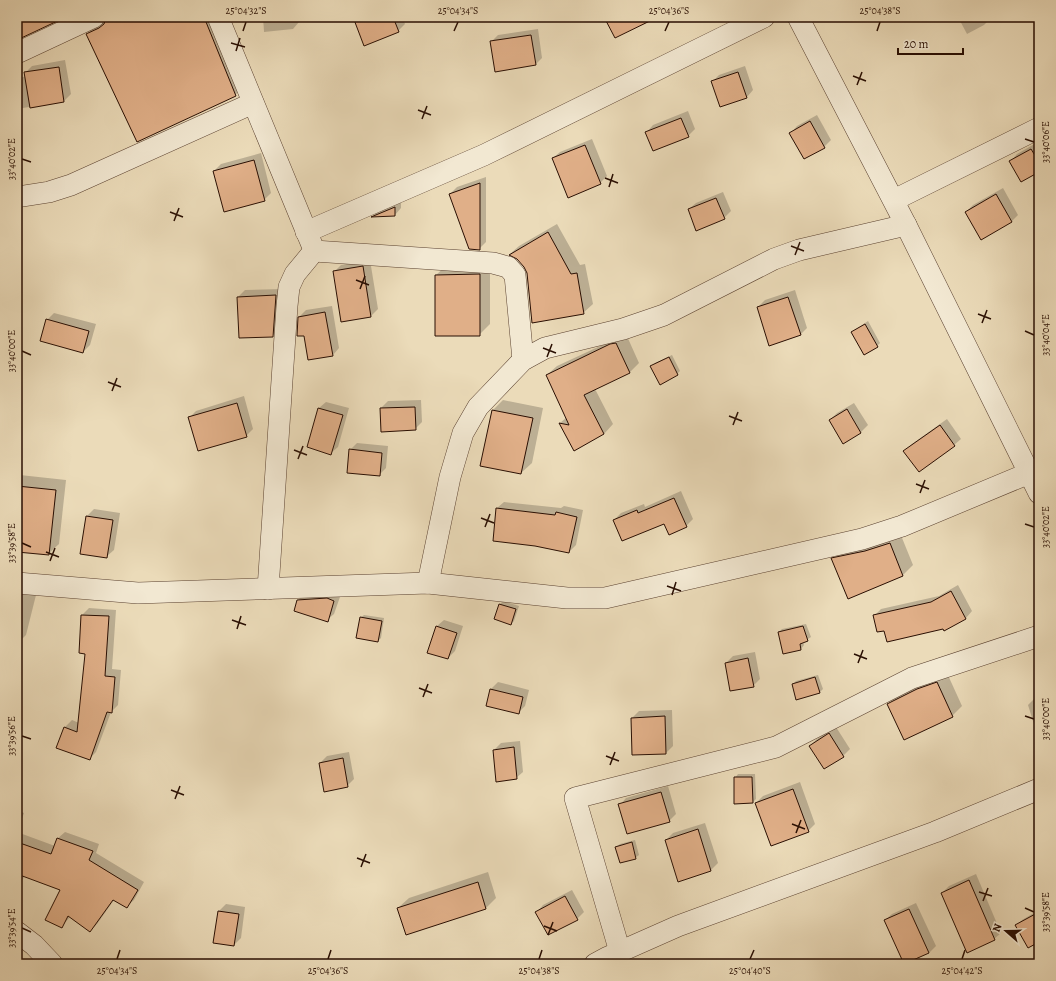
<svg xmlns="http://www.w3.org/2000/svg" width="1056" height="981" font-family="Alegreya,serif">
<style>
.shadow{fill:#0003}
.building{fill:#e0af88;stroke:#290e02}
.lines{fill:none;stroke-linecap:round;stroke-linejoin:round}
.street-casing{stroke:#5a4130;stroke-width:22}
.street{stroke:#f2e8d2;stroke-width:21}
.ticks{fill:none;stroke:#290e02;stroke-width:1.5}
.neatline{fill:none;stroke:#290e02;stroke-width:1.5}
.ticks-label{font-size:10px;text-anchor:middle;fill:#290e02}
</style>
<rect width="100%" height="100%" fill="#ebdbb9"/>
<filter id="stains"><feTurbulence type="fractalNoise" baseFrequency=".005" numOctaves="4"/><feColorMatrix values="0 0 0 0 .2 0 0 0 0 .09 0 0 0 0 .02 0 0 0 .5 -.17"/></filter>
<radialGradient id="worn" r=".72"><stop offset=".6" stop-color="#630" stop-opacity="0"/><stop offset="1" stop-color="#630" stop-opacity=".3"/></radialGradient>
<g class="shadow">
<path d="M108 17H223L249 81 235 95 87 34 101 21Z"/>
<path d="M263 17H299V22L293 29 264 32Z"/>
<path d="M354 17H402L405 24 398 31Z"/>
<path d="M958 17H985L987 22 984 25 967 34Z"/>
<path d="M538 29 542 58 536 64 491 42 498 35Z"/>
<path d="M65 60 71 94 64 101 17 109V79L26 76 25 73 32 66Z"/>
<path d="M745 66 753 90 747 97 712 82 719 75Z"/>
<path d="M688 111 695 129 688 136 647 132 653 125Z"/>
<path d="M817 115 831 140 824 147 791 133 797 126Z"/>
<path d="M592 139 607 176 600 183 553 158 560 152Z"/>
<path d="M1038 142 1039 171 1011 161 1017 154Z"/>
<path d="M261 153 271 193 264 200 214 171 221 164Z"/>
<path d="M486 177V242L479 249 450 194 457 187Z"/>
<path d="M1003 188 1018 215 1011 222 966 212 973 205Z"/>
<path d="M723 192 731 211 724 218 689 209 696 203Z"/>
<path d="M401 201V208L395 215 373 216 379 210Z"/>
<path d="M557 224 580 265 585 264 593 304 583 313 528 273 525 267 518 258 510 254 519 246Z"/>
<path d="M370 260 378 309 371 316 334 272 341 265Z"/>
<path d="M490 264V324L479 335H436V275L447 265Z"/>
<path d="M282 289 279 329 272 336 238 297 245 290Z"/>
<path d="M795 290 807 328 800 335 758 307 765 300Z"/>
<path d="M332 306 339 348 333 355 305 335 299 317 306 310Z"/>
<path d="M54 313 96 324 90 345 83 352 47 320Z"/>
<path d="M868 321 880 343 877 346 852 332Z"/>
<path d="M626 334 639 363 630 372 595 389 613 424 604 434 574 449 560 423 567 417 547 375 557 366Z"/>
<path d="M672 355 680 371 677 374 652 367 655 363Z"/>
<path d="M244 396 253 429 246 436 189 418 196 411Z"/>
<path d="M421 400 422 422 415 429 381 408 388 401Z"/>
<path d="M503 400 543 408 532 463 521 473 493 410Z"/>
<path d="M326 402 349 408 338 447 331 453 319 408Z"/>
<path d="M854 403 868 425 861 432 844 442 830 420 837 413Z"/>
<path d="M947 419 961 439 954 445 905 451 912 444Z"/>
<path d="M357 443 388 446 386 468 379 475 350 450Z"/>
<path d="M20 475 66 480 59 544 48 554 17 551V478Z"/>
<path d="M681 491 693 519 686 526 665 522 614 520 621 513 644 504 645 507Z"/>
<path d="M504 502 561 508 564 506 583 510 576 545 569 552 497 508Z"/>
<path d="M94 509 120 513 114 550 107 556 81 553 87 516Z"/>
<path d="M900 533 913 565 903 575 833 559 843 548Z"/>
<path d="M958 585 972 611 966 618 943 628 885 629 874 616 881 609 939 596Z"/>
<path d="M17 590 36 595 26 635 20 641H17Z"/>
<path d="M305 593 341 594 334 614 327 620 298 600Z"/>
<path d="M503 601 519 606 514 621 511 624 500 604Z"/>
<path d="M89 608 116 610 112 669 121 670 118 705 111 712 96 752 89 759 65 727 72 720 79 723 86 653 82 615Z"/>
<path d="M364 615 384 618 381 638 378 641 360 618Z"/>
<path d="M444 620 463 626 455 651 448 658 437 626Z"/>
<path d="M806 624 811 637 803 642 804 645 801 649 784 653 779 632 782 629Z"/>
<path d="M755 652 760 679 753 686 726 663 733 656Z"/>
<path d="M947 673 962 706 952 716 888 704 899 694Z"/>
<path d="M818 675 823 689 820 692 793 684 796 681Z"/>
<path d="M498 682 529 690 525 706 518 713 487 705 491 689Z"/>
<path d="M1039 697V740L1028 705 1035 698Z"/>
<path d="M672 710 673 746 666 753 633 754 632 718 639 711Z"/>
<path d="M836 727 850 749 843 756 810 746 817 739Z"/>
<path d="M520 741 523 772 516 778 494 750 501 743Z"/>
<path d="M349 752 354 779 347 786 320 763 327 756Z"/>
<path d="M738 774H755L756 799 753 802 735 778Z"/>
<path d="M800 782 815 824 808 831 756 803 763 796Z"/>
<path d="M668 786 676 814 669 821 620 805 626 798Z"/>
<path d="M17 810 24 813 17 832 55 846 57 839 65 832 99 844 96 853 144 882 134 900 126 907 114 900 97 924 90 931 70 917 62 926 61 889 24 876 23 879 17 885Z"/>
<path d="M705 823 718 863 711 870 679 880 666 840 673 833Z"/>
<path d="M635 840 639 855 635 858 616 847 620 844Z"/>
<path d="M488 872 496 898 486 908 407 934 398 908 409 898Z"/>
<path d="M976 874 1001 933 994 939 942 893 949 886Z"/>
<path d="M572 890 584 912 577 919 537 912 543 905Z"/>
<path d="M916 903 936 946 929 953 905 964 885 920 892 914Z"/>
<path d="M226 904 245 907 241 938 234 945 219 911Z"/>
<path d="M1039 910V941L1016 926 1022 920Z"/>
</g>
<g class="building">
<path d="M17 17H66L17 40Z"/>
<path d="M108 17H204L236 96 137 142 86 34 99 28 104 24 106 18Z"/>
<path d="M353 17H393L399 32 364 46Z"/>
<path d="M604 17H658L615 38Z"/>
<path d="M531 35 536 65 495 72 490 41Z"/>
<path d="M59 67 64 102 30 108 24 72Z"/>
<path d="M738 72 747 98 720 107 711 81Z"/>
<path d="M681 118 689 137 653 151 645 132Z"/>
<path d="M810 121 825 148 804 159 789 133Z"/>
<path d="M585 145 601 184 568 198 552 158Z"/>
<path d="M1031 149 1039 162V172L1021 182 1009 161Z"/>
<path d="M254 160 265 201 224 212 213 171Z"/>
<path d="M480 183V250L469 249 449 194Z"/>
<path d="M996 194 1012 222 981 240 965 212Z"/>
<path d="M716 198 725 219 696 231 688 209Z"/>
<path d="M395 207V216L371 217Z"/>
<path d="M548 232 571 274 577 273 584 314 532 323 527 273 524 267 517 259 509 255Z"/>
<path d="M363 266 371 317 341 322 333 271Z"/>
<path d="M480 274V336H435V275Z"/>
<path d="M276 295 273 337 239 338 237 297Z"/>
<path d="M788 297 801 335 769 346 757 307Z"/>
<path d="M325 312 333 356 308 360 304 336H297L298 317Z"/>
<path d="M46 319 89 331 83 353 40 341Z"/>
<path d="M865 324 878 347 864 355 851 332Z"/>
<path d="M616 343 630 373 584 395 604 434 574 451 559 423 569 425 546 375 610 344Z"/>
<path d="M669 357 678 375 660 385 650 366Z"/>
<path d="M237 403 247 437 198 451 188 417Z"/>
<path d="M415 407 416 430 381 432 380 408Z"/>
<path d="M318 408 343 415 331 455 307 447Z"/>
<path d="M847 409 861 433 843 444 829 420Z"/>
<path d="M492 410 533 418 521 474 480 466Z"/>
<path d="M940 425 955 446 919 472 903 451Z"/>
<path d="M349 449 382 453 380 476 347 473Z"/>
<path d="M17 486 56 490 49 555 17 552Z"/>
<path d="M674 498 687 527 669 535 664 524 622 541 613 520 637 510 638 513Z"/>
<path d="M496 508 555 515 556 512 577 517 569 553 535 546 493 541Z"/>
<path d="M86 516 113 520 107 558 80 554Z"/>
<path d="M890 543 903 576 848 599 831 558 865 551Z"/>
<path d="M951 591 966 619 944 631 943 629 887 642 884 631 877 632 873 615 931 602Z"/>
<path d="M327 598 334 601 328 622 294 611 297 600Z"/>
<path d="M499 604 516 609 511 625 494 619Z"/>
<path d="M81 615 109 616 105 676 115 677 112 713 107 712 90 760 56 748 64 727 77 732 85 654 79 653Z"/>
<path d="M360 617 382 621 378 642 356 638Z"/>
<path d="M436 626 457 633 448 659 427 653Z"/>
<path d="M803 626 808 641 800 644 801 650 783 654 778 632Z"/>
<path d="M748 658 754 687 730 691 725 663Z"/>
<path d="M815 677 820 693 796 700 792 684Z"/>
<path d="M937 682 953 717 904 740 887 704 917 689Z"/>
<path d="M490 689 523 697 519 714 486 706Z"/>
<path d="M665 716 666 754 632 755 631 718Z"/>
<path d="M829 733 844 757 824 769 809 746Z"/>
<path d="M514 747 517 779 496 782 493 750Z"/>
<path d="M343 758 348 787 324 792 319 763Z"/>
<path d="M734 777H752L753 803 734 804Z"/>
<path d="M793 789 809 832 771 846 755 803Z"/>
<path d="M661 792 670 822 627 834 618 804Z"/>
<path d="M698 829 711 871 678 882 665 840Z"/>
<path d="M57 838 93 851 89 860 138 890 127 908 113 900 90 932 68 916 62 928 45 920 60 890 17 874V842L51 854Z"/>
<path d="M632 842 636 859 620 863 615 847Z"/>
<path d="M969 880 995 940 967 953 941 893Z"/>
<path d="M478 882 486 909 406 935 397 908Z"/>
<path d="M565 896 578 920 548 935 535 912Z"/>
<path d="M909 909 929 953 904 964 884 920Z"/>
<path d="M218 911 239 914 234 946 213 943Z"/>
<path d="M1039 912V942L1028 948 1015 925Z"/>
</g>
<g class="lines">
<defs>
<g id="street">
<path d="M218 17 312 245"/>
<path d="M798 17 906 225 1039 493"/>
<path d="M17 53 94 17"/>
<path d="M17 197 49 192 71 185 253 103"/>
<path d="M894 200 1039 128"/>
<path d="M306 232 484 155 764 17"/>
<path d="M314 251 493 263 508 267 515 275 523 360"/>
<path d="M17 583 138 593 428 583 567 598H605L862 539 902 526 1039 469"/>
<path d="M428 583 450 477 463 433 478 407 523 360 545 348 623 329 664 315 774 259 799 250 906 225"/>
<path d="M268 589 287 306 289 287 295 274 314 251"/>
<path d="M17 932 34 945 52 964"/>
<path d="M620 952 575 798 776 747 912 678 1039 636"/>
<path d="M595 964 608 957 678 926 935 832 1039 789"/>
</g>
</defs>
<use href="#street" class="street-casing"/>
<use href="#street" class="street"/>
</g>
<path class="ticks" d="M243 31 246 22M454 31 458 22M665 31 669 22M877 31 880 22M231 43 245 47M236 51 240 38M853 76 866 81M857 85 862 72M418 110 431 115M422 119 427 106M1025 139 1034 142M22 159 31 162M605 178 618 183M609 187 613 174M170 212 183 217M174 221 179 208M791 246 804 251M795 255 800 242M356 280 369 285M360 289 365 276M978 314 991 319M982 323 987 310M1025 331 1034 335M543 348 556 353M22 351 31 355M547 357 552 344M108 382 121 387M112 391 117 378M729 416 742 421M733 425 738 412M294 450 307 455M298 459 303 446M916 484 929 489M920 493 925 480M481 518 494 523M1025 524 1034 527M485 527 490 514M22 543 31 547M46 552 59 557M50 561 55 548M667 586 681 591M672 595 676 582M232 620 246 625M237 629 241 616M854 654 867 659M858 663 863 650M419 688 432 693M423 697 428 684M1025 716 1034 719M22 736 31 739M606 756 619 761M610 765 615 752M171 790 184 795M175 799 180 786M792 824 805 829M796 833 801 820M357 858 370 863M361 867 366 854M979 892 992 896M983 901 988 888M1025 908 1034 912M544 926 557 931M22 928 31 932M548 935 553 922M117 959 120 950M328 959 331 950M539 959 542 950M750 959 754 950M962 959 965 950"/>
<rect width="1056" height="981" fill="none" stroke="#ebdbb9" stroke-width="44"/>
<g transform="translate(1006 931) rotate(290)" stroke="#f2e8d2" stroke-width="3" paint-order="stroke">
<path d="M0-3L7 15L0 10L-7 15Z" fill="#290e02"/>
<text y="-6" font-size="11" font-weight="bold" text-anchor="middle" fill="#290e02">N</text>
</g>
<path d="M898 48v6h65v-6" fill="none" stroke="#290e02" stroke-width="2"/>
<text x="904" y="48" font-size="12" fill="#290e02" stroke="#f2e8d2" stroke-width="3" paint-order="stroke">20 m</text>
<rect x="22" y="22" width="1012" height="937" class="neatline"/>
<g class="ticks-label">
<text x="246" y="14">25°04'32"S</text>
<text x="458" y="14">25°04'34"S</text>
<text x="669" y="14">25°04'36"S</text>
<text x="880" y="14">25°04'38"S</text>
<text transform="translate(1045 142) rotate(-90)" y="4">33°40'06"E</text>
<text transform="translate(11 159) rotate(-90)" y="4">33°40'02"E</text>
<text transform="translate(1045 335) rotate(-90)" y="4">33°40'04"E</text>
<text transform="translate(11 351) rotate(-90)" y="4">33°40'00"E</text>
<text transform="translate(1045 527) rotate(-90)" y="4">33°40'02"E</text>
<text transform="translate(11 543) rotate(-90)" y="4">33°39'58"E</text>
<text transform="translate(1045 719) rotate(-90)" y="4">33°40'00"E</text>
<text transform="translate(11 736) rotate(-90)" y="4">33°39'56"E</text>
<text transform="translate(1045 912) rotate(-90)" y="4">33°39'58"E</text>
<text transform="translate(11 928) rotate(-90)" y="4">33°39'54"E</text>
<text x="117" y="974">25°04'34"S</text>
<text x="328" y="974">25°04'36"S</text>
<text x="539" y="974">25°04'38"S</text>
<text x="750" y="974">25°04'40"S</text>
<text x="962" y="974">25°04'42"S</text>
</g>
<rect width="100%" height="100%" filter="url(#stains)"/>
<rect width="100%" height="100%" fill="url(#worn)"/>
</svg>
